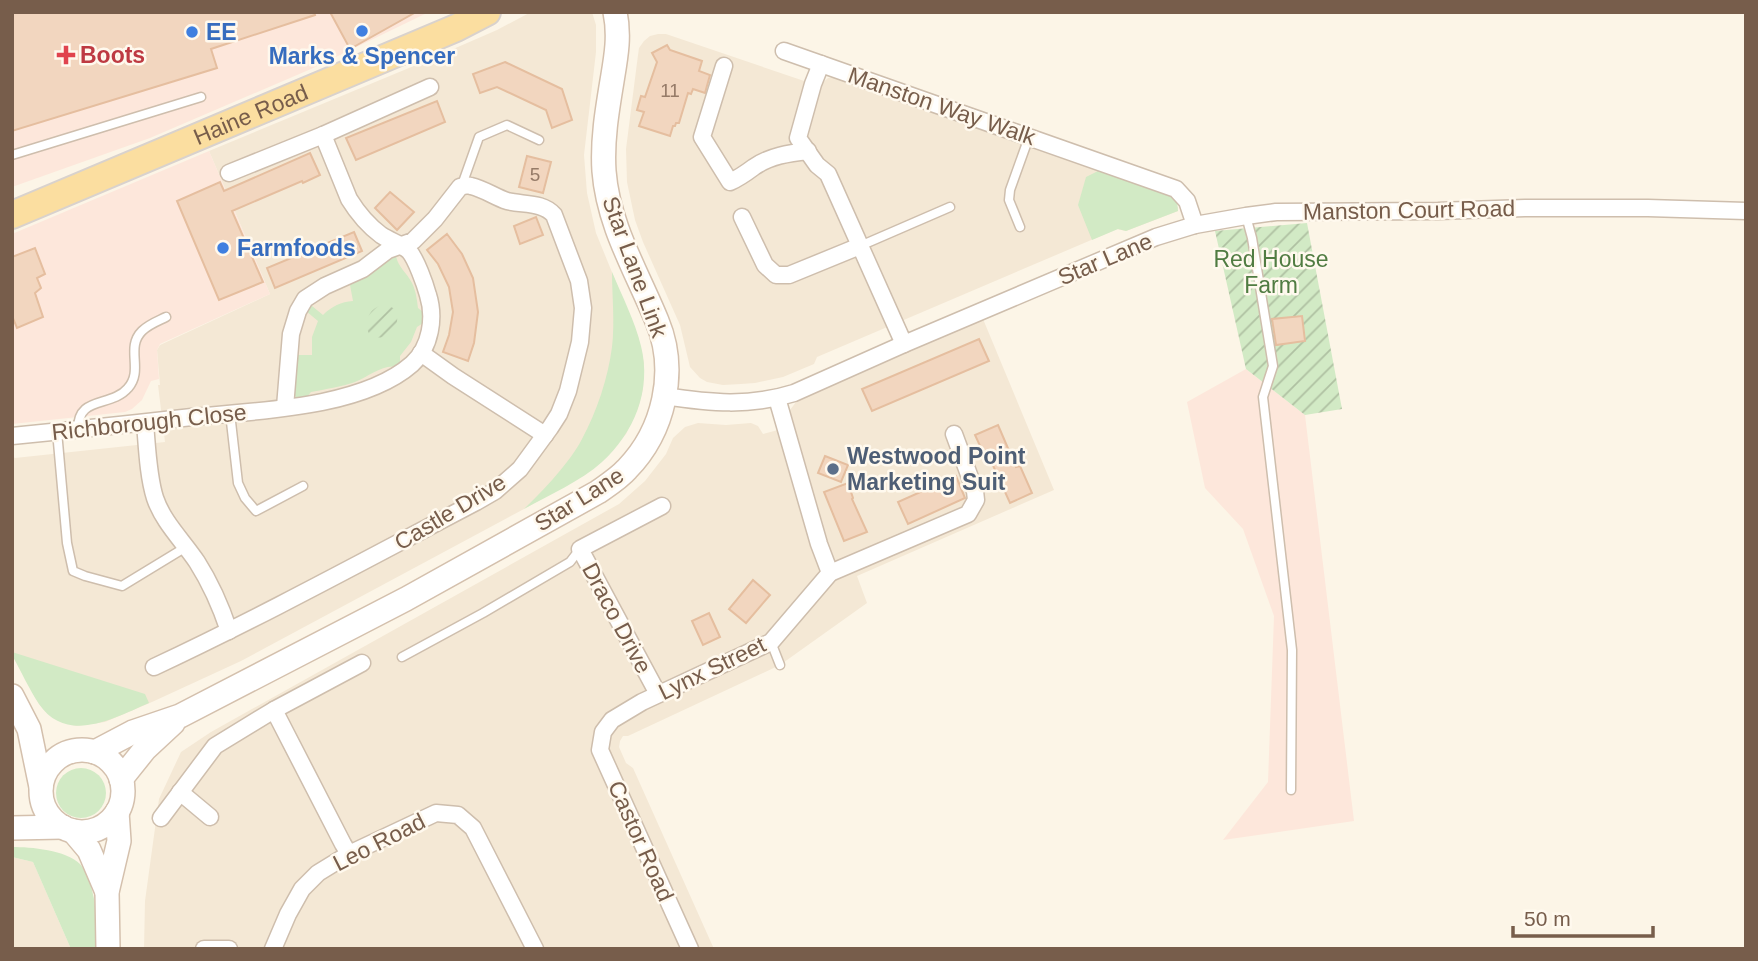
<svg xmlns="http://www.w3.org/2000/svg" width="1758" height="961" font-family="Arial,sans-serif">
<style>
.residential{fill:#f4e8d5}
.commercial{fill:#fde7db}
.grass{fill:#d2eac5}
.garden{fill:url(#garden-furrows);fill-rule:evenodd}
.building{fill:#f2d6bf;stroke:#e5be9f;stroke-width:2}
.lines{fill:none;stroke-linecap:round;stroke-linejoin:round}
.lane-casing{stroke:#cebead;stroke-width:11}
.street-casing{stroke:#cebead;stroke-width:19}
.secondary-casing{stroke:#d4c0ad;stroke-width:26}
.primary-casing{stroke:#d9d2cd;stroke-width:30}
.lane{stroke:#fff;stroke-width:8}
.street{stroke:#fff;stroke-width:16}
.secondary{stroke:#fff;stroke-width:23}
.primary{stroke:#fbdea0;stroke-width:26}
.shop-dot{fill:#3f7fe0;stroke:#fff9ee;stroke-width:2.5}
.health-dot{fill:#e0444e;stroke:#fff9ee;stroke-width:2.5}
.service-dot{fill:#5c6f8a;stroke:#fff9ee;stroke-width:2.5}
.labels{text-anchor:middle;dominant-baseline:central;stroke-width:5;stroke-linejoin:round;paint-order:stroke}
.number-label{font-size:19px;fill:#967b68}
.shop-label{font-size:23px;font-weight:bold;fill:#366cbe;stroke:#fff9ee;text-anchor:start}
.health-label{font-size:23px;font-weight:bold;fill:#be3a42;stroke:#fff9ee;text-anchor:start}
.street-label{font-size:23px;fill:#775d4b;stroke:#fff9ee}
.park-label{font-size:23px;fill:#507c42;stroke:#fff9ee}
.service-label{font-size:23px;font-weight:bold;fill:#4e5e75;stroke:#fff9ee;text-anchor:start}
</style>
<defs>
<pattern id="garden-furrows" width="10" height="10" patternUnits="userSpaceOnUse" patternTransform="scale(1.75)"><rect width="10" height="10" fill="#d2eac5"/><path d="M-1 1l2-2M0 10L10 0M9 11l2-2" fill="none" stroke="#afc1a2"/></pattern>
</defs>
<rect width="100%" height="100%" fill="#fcf5e7"/>
<g class="residential">
<path d="M531 12H592L596 25V52L584 155 587 193 596 233 638 336 644 363 643 389 639 405 626 434 602 461 582 476 524 509 241 661 152 702 105 722 76 726 55 719 46 712 39 704 12 655V456L15 458 165 442 158 385H160L157 350 160 345 270 294 209 151 421 63 497 30Z"/>
<path d="M658 34H666L819 86 828 78 837 77 1097 169 1178 207V211L1126 231 1117 229 817 357 814 364 783 377 755 383 741 384 723 385 707 382 700 378 690 367 680 325 643 242 635 220 627 182 626 149 638 55 639 48 644 41 650 36Z"/>
<path d="M983 319 1054 490 857 576 867 603 780 665 628 736H623L620 741 619 747 626 763 633 768 714 949H144L145 901 159 799 181 752 211 732 619 504 645 481 666 454 673 438 685 427 698 423 726 425 751 423 758 426 763 434 789 427 790 410 799 398Z"/>
<path d="M12 857 33 862 71 949H12Z"/>
</g>
<g class="commercial">
<path d="M12 12H429L311 69 150 138 12 187Z"/>
<path d="M209 151 270 294 160 344 157 350 159 379 151 381 142 400 132 409 125 412 12 424V234Z"/>
<path d="M1246 369 1305 415 1354 821 1223 840 1268 782 1274 616 1243 529 1205 488 1187 402Z"/>
</g>
<g class="grass">
<path d="M1100 170 1173 196 1177 201 1178 211 1126 231 1118 229 1092 240 1078 205 1086 177Z"/>
<path d="M394 254 396 256C398 267 407 273 412 283 416 291 417 300 418 308L424 313 423 323 417 327 411 342 400 356V364L397 367C383 364 368 377 355 382 341 387 326 389 311 392L306 398C300 398 296 399 293 394L296 357 298 355H312V337L318 321 306 311 309 306H312L323 315C332 306 341 302 353 301L350 285 352 282 371 274Z"/>
<path d="M612 272C622 296 635 321 641 346 652 390 634 433 602 462 581 481 549 495 524 509 543 491 571 461 582 439 597 411 608 378 612 347 615 323 612 296 612 272Z"/>
<path d="M12 652 145 694 149 703C114 718 67 745 39 704 29 689 21 671 12 655Z"/>
<circle cx="81" cy="793" r="25"/>
<path d="M12 847C31 847 66 850 80 864 88 873 92 888 94 899 97 915 94 933 96 949H71L33 862 12 857Z"/>
</g>
<g class="garden">
<path d="M1307 223 1342 409 1305 415 1246 369 1215 231ZM1302 316 1305 341 1275 344 1272 319Z"/>
<path d="M382 305H387L395 309C403 326 388 343 370 336 363 323 368 309 382 305Z"/>
</g>
<g class="building">
<path d="M12 12H314L315 15 211 49 217 68 12 131Z"/>
<path d="M330 12H416L350 49Z"/>
<path d="M667 45 670 50 702 61 699 71 710 75 705 93 693 89 691 94 688 93 679 123H676L675 126H673L670 136 639 126 644 112 637 110 641 96 645 97 657 62 652 53Z"/>
<path d="M505 62 562 89 572 120 552 128 546 110 497 87 480 93 473 74Z"/>
<path d="M437 101 445 122 356 160 346 138Z"/>
<path d="M310 153 320 175 303 183 302 181 232 211 263 282 219 300 177 201 220 182 224 191Z"/>
<path d="M527 156 551 162 543 193 519 187Z"/>
<path d="M390 192 414 212 397 230 375 208Z"/>
<path d="M536 217 543 235 520 244 514 226Z"/>
<path d="M354 232 362 251 275 288 267 268Z"/>
<path d="M447 234 462 254 473 278 478 312 474 343 468 361 443 352 449 335 453 312 449 287 438 264 427 250Z"/>
<path d="M35 248 45 274 37 278 41 288 35 293 43 317 17 328 12 316V257Z"/>
<path d="M1302 316 1305 341 1276 345 1272 319Z"/>
<path d="M979 339 989 361 872 411 862 389Z"/>
<path d="M998 425 1016 467 1020 466 1032 493 1010 503 991 461 988 463 975 435Z"/>
<path d="M825 456 848 465 841 482 818 473Z"/>
<path d="M956 476 965 498 908 524 898 502Z"/>
<path d="M848 483 853 498 852 499 867 532 844 541 824 492Z"/>
<path d="M753 580 770 595 746 623 729 609Z"/>
<path d="M709 613 720 637 703 645 692 621Z"/>
</g>
<g class="lines">
<defs>
<g id="lane">
<path d="M12 155 201 97"/>
<path d="M462 185 479 137 507 125 539 140"/>
<path d="M1246 216 1252 238 1273 366 1263 397 1292 650 1291 790"/>
<path d="M1020 227 1009 200 1010 190 1029 137"/>
<path d="M860 246 950 207"/>
<path d="M230 413 238 483 245 498 256 511 303 486"/>
<path d="M78 430C77 395 111 408 128 388 144 370 125 348 142 331 149 324 158 321 166 317"/>
<path d="M57 431 67 543 73 571 85 576 122 586 186 547"/>
<path d="M771 642 780 665"/>
<path d="M402 657 483 613 570 562 580 549"/>
</g>
<g id="street">
<path d="M784 51 1176 189 1187 201 1195 225"/>
<path d="M821 64 813 84 798 138 817 165 828 174 904 344"/>
<path d="M724 66 702 137 730 182C739 178 746 173 754 167 770 156 789 153 808 151"/>
<path d="M229 173 323 135 430 87"/>
<path d="M742 217 765 265 776 275H789L860 246"/>
<path d="M421 353 453 376 545 435"/>
<path d="M665 396C710 403 749 407 794 393L904 344 1156 237 1195 225 1246 216 1276 212 1438 211 1525 208H1648L1746 211"/>
<path d="M777 398 819 544 830 573"/>
<path d="M145 423C147 446 148 476 155 498 163 522 183 541 197 562 211 584 221 607 229 631"/>
<path d="M12 436C72 430 132 424 192 417 257 411 362 408 412 364 431 347 435 317 428 295 425 284 416 259 409 251 401 244 390 241 381 235 369 226 357 212 349 199L323 135"/>
<path d="M154 667C263 616 369 558 476 502L495 491 520 469 550 428 559 414 568 391 580 342 583 308 579 281 554 215C543 202 523 205 507 201 495 197 484 189 471 186 465 185 467 185 460 187L435 219 413 241 388 250 363 269 325 286 305 299 298 311 291 334 285 407"/>
<path d="M658 694 580 549 662 506"/>
<path d="M274 710 343 844 349 854"/>
<path d="M180 792 210 817"/>
<path d="M161 818 215 746 274 710 362 663"/>
<path d="M204 949H229"/>
<path d="M273 949 288 914 302 889 318 873 349 854 436 813 458 815 473 828 535 949"/>
<path d="M690 949 600 750 603 732 612 720 642 702 771 642 830 573 968 514 976 500 975 491 954 434"/>
</g>
<g id="secondary">
<path d="M12 696 29 729 41 787"/>
<circle cx="82" cy="791" r="41"/>
<path d="M95 752 133 732 180 716 406 599 598 492C608 485 619 478 627 469 664 431 678 371 657 321 637 272 608 225 604 171 602 141 607 111 612 81 616 57 620 36 615 12"/>
<path d="M121 779 145 749 173 723"/>
<path d="M12 828 63 827"/>
<path d="M73 831 89 850 107 892"/>
<path d="M108 949 107 892 119 841 117 812"/>
</g>
<g id="primary">
<path id="s1" d="M12 215 456 28 487 12"/>
</g>
</defs>
<use href="#lane" class="lane-casing"/>
<use href="#street" class="street-casing"/>
<use href="#secondary" class="secondary-casing"/>
<use href="#primary" class="primary-casing"/>
<use href="#lane" class="lane"/>
<use href="#street" class="street"/>
<use href="#secondary" class="secondary"/>
<use href="#primary" class="primary"/>
</g>
<g class="shop-dot">
<circle cx="362" cy="31" r="7"/>
<circle cx="192" cy="32" r="7"/>
<circle cx="223" cy="248" r="7"/>
</g>
<path class="health-dot" d="M62.5 44.5h7v7h7v7h-7v7h-7v-7h-7v-7h7z"/>
<circle class="service-dot" cx="833" cy="469" r="7"/>
<g class="labels">
<g class="number-label">
<text x="670" y="90">11</text>
<text x="535" y="174">5</text>
</g>
<g class="shop-label">
<text x="206" y="32">EE</text>
<text x="362" y="56" text-anchor="middle">Marks &amp; Spencer</text>
<text x="237" y="248">Farmfoods</text>
</g>
<g class="health-label">
<text x="80" y="55">Boots</text>
</g>
<g class="street-label">
<text transform="translate(942 106) rotate(19)">Manston Way Walk</text>
<text stroke="none"><textPath href="#s1" startOffset="259">Haine Road</textPath></text>
<text transform="translate(1409 210) rotate(-1)">Manston Court Road</text>
<text transform="translate(1105 259) rotate(-23)">Star Lane</text>
<text transform="translate(635 267) rotate(70)">Star Lane Link</text>
<text transform="translate(149 422) rotate(-6)">Richborough Close</text>
<text transform="translate(579 499) rotate(-32)">Star Lane</text>
<text transform="translate(450 512) rotate(-31)">Castle Drive</text>
<text transform="translate(617 618) rotate(62)">Draco Drive</text>
<text transform="translate(712 668) rotate(-26)">Lynx Street</text>
<text transform="translate(641 841) rotate(66)">Castor Road</text>
<text transform="translate(379 842) rotate(-27)">Leo Road</text>
</g>
<g class="park-label">
<text x="1271" y="259">Red House<tspan x="1271" dy="26">Farm</tspan></text>
</g>
<g class="service-label">
<text x="847" y="456">Westwood Point<tspan x="847" dy="26">Marketing Suit</tspan></text>
</g>
</g>
<rect width="1758" height="961" fill="none" stroke="#775d4b" stroke-width="28"/>
<path d="M1513 926v10h140v-10" fill="none" stroke="#775d4b" stroke-width="3.5"/>
<text x="1524" y="926" font-size="21" fill="#775d4b" stroke="#fff9ee" stroke-width="5" paint-order="stroke">50 m</text>
</svg>
